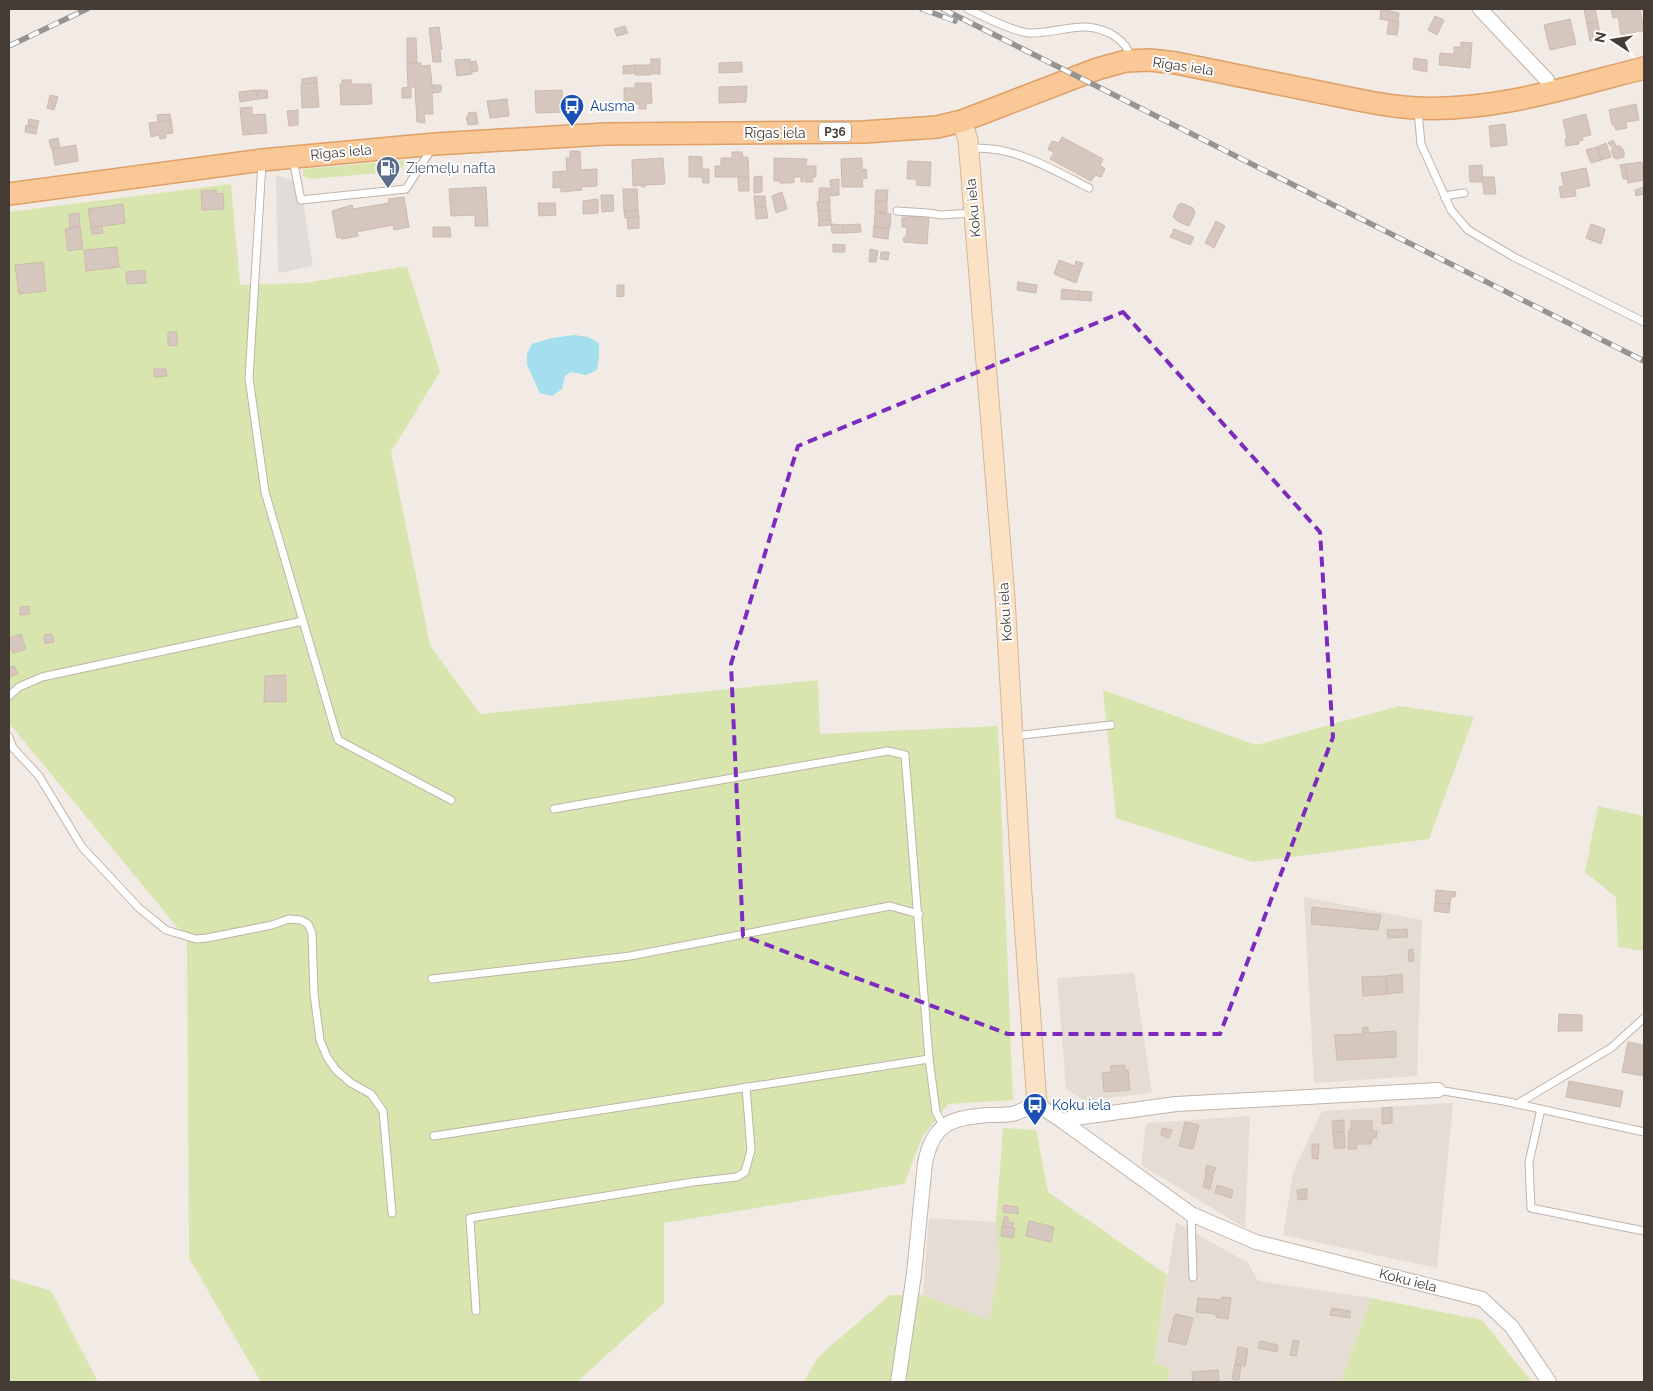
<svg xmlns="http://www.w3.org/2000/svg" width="1653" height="1391" font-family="Raleway,sans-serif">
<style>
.residential{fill:#e5dcd3}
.green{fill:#d8e5af}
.parking{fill:#e0dcda}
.water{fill:#a3dfed}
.building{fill:#d6c7be;stroke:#cdbaaf}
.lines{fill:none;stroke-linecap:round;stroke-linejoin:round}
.lane-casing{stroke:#c0b4ab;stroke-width:9}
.street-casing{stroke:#c0b4ab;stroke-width:16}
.secondary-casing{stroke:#d3b799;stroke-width:21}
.primary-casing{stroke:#dea067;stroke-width:24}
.lane{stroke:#fff;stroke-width:7}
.street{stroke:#fff;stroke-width:14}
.secondary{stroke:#fce2c5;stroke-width:19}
.primary{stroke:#fac796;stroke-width:21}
.rail-casing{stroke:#949494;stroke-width:5.5}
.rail{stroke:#fff;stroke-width:4;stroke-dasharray:11;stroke-linecap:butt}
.marked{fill:none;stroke:#7b2cbf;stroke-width:4;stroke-dasharray:10 6;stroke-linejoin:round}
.labels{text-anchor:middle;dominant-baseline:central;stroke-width:4;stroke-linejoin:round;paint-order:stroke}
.shield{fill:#fff;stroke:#7c7672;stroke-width:1}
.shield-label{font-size:12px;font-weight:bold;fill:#443b35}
.street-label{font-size:14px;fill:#443b35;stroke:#fff}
.transit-label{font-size:14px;fill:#164399;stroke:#fff;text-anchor:start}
.service-label{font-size:14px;fill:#4e5e75;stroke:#fff;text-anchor:start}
</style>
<rect width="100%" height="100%" fill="#f2ebe5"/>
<g class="residential">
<path d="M1304 897 1422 920 1417 1076 1314 1083Z"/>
<path d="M1134 973 1152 1093 1084 1101 1066 1088 1057 978Z"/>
<path d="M1453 1103 1437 1268 1283 1235 1293 1172 1322 1111Z"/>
<path d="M1250 1116 1245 1228 1141 1165 1146 1123Z"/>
<path d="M929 1218 996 1222 1000 1263 989 1321 923 1295Z"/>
<path d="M1176 1222 1248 1263 1258 1281 1371 1298 1341 1382H1168L1170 1368 1154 1363Z"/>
</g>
<g class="green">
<path d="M405 160 403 167 380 173 311 179 303 176V169Z"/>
<path d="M231 184 240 285 305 283 407 266 440 372 391 452 430 645 480 714 818 680 820 734 998 726 1013 1100 948 1104 923 1136 904 1184 664 1223V1303L577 1382H261L189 1258 187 939 9 723V212Z"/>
<path d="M1103 690 1256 745 1399 706 1474 717 1429 839 1253 862 1116 818Z"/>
<path d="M1598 806 1644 816V951L1618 947 1616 897 1585 872Z"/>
<path d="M1003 1128 1036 1130 1048 1192 1167 1275 1154 1363 1170 1368 1168 1382H804L818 1357 890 1295H922L989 1320 1000 1263 996 1222Z"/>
<path d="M9 1278 51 1291 98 1382H9Z"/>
<path d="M1371 1298 1482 1320 1532 1382H1341Z"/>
</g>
<path class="parking" d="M276 175 300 183 313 266 278 273Z"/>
<path class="water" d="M574 335 588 337 599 343V357L597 370 586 375 571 372 565 376 562 389 552 396 540 393 527 365V354L532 344 552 338Z"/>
<g class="building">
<path d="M1381 9 1399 13 1398 22 1380 19Z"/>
<path d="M1580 9H1595L1598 22 1587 24 1584 9Z"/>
<path d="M1611 9H1640L1644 31 1621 35 1618 17 1613 18Z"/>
<path d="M1435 16 1444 20 1437 35 1428 30Z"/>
<path d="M1570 19 1576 44 1550 50 1544 25Z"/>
<path d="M1389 20 1399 22 1397 35 1387 34Z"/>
<path d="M1598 22 1601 39 1590 41 1587 24Z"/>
<path d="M625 26 628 33 617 36 614 29Z"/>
<path d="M439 27 442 49H440L441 62H433L429 28Z"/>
<path d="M407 38H416L417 63H407Z"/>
<path d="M1461 42 1472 43 1470 68 1439 65 1440 53 1454 54V47H1461Z"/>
<path d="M1414 58 1427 60V72L1413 69Z"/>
<path d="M470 59 472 74 457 76 455 60Z"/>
<rect x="651" y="59" width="9" height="15"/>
<path d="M476 61 478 71 472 72 470 62Z"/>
<path d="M742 62V72L719 73V63Z"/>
<path d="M407 63H421V66L430 65 432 85H441V92L432 93 433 114H424L425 123 417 122 415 87H411V98H402V88L408 87Z"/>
<path d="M635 65V73L623 74V66Z"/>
<rect x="635" y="65" width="15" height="10"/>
<path d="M317 77V83L302 85V79Z"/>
<path d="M342 80H352L351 84H371L372 104 341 105 340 84H342Z"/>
<path d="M317 83 319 107 302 108 301 84Z"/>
<path d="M635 83H651L652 103 646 104V109H639V104H624V88H635Z"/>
<path d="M747 86 746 102 719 103V87Z"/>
<path d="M256 90 258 99 240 102 239 92Z"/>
<path d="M257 90H267L268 98 258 99Z"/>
<path d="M562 90 563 112 536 113 535 91Z"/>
<path d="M50 95 58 97 54 110 47 108Z"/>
<path d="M507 99 509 116 490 118 487 101Z"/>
<path d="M1636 104 1639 120 1626 122 1627 128 1616 130 1614 125H1612L1609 110Z"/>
<path d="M252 107V115L265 114 267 133 243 135 240 108Z"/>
<path d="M298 110V125L289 126 287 111Z"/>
<path d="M476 112 478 124 468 125 466 117H468V113Z"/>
<path d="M170 114 171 120 158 122 157 115Z"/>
<path d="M1586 114 1591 135 1582 137 1583 140 1578 141 1579 144 1566 146 1565 139H1567L1563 120Z"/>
<path d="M29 119 39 121 37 128 28 126Z"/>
<path d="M171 120 173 133 166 134V138L160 139 159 135 151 137 149 123Z"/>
<path d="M1505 124 1507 145 1491 147 1489 126Z"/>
<path d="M26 125 37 128 36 134 25 132Z"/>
<path d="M1062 137 1103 159 1100 165 1105 169 1101 177 1095 175 1091 181 1050 159 1054 153 1048 149 1052 141 1059 143Z"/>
<path d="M58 138 60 147 51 148 49 140Z"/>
<path d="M1613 140 1616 146H1620L1624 151V157L1617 159 1614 158 1611 151 1613 148 1608 143Z"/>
<path d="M1606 143 1611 157 1601 160 1597 147Z"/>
<path d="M76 145 78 161 55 165 52 149Z"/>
<path d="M1597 147 1601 160 1591 163 1586 150Z"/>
<path d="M570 151H580L581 170 597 169V186L581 187 582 190 561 192V187L553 188V172L567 171 566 158H570Z"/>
<path d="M732 152H742L743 157H748L749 177H715V166H721V158H732Z"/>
<path d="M689 156 702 157V169H709V183H703L702 177H689Z"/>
<path d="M663 158 665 184 645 185V187H642L641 185 633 186 632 160Z"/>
<path d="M774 158 807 159 806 166H816V177H813V182H805V177H803V182H801V177H794V182L791 183H780V181H774Z"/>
<path d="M862 158V170L866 169 867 178 862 179 863 187H842L841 159Z"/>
<path d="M908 161 931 162 930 186 916 185 917 179H907Z"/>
<path d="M1642 162 1644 180 1628 183 1625 164Z"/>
<path d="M1625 164 1627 179H1623L1620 165Z"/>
<path d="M1482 165 1483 182H1470L1469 166Z"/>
<path d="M1586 168 1590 186 1575 189 1576 196 1561 198 1559 187 1564 186 1561 173Z"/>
<path d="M762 176V192L754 193V177Z"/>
<path d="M738 177H749V191H739Z"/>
<path d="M1482 177H1494L1496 194H1484Z"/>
<path d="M839 179V195L831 196 830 180Z"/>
<path d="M486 187 488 226H475V215L451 216 449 189Z"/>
<path d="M1644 187V194L1636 196 1635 190Z"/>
<path d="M819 188H829L830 202 819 203Z"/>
<path d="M623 189H637L638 210 624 211Z"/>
<path d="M216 190 217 194 223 193 224 209 202 210 201 191Z"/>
<path d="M876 190H888L887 201H875Z"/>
<path d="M782 192 787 209 776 213 772 196Z"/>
<path d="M601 195H613L614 211 602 212Z"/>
<path d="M754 196H765L766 207H755Z"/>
<path d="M404 197 409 227 394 230 393 225 357 232 358 236 342 239 341 237 337 238 332 211 352 205 353 209 389 203 388 199Z"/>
<path d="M598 199V213L583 214V201Z"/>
<path d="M875 201H887V213L875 212Z"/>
<path d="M817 202H830V211H818Z"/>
<path d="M538 203H555L556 215 539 216Z"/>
<path d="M1181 203 1193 208 1195 213 1189 226 1179 222 1173 217 1178 205Z"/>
<path d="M123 204 125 223 91 228 88 209Z"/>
<path d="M755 207H766L768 218 756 219Z"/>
<path d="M638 210 639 217 625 218 624 211Z"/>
<path d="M818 211H830L831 220H819Z"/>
<path d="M79 213 80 227 70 228 69 214Z"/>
<path d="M875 213 891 214 890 228 874 227Z"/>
<path d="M908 216H929L927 244 904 242 903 238 906 237 907 227H902V217H908Z"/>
<path d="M639 217V228L628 229 627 218Z"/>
<path d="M819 220H831V225L818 226Z"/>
<path d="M1216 221 1225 226 1214 248 1205 243Z"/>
<path d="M831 224 843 225V233H832Z"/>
<path d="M860 224 861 232 843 233V225Z"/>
<path d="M1591 224 1605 229 1601 244 1586 238Z"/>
<path d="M102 226 103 233 92 234 91 228Z"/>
<path d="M80 227 83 249 68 251 65 229Z"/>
<path d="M433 227H450L451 237H433Z"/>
<path d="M874 227 889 229 888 239 873 237Z"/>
<path d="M1174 229 1194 237 1190 245 1170 237Z"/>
<path d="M833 244 845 245V252H833Z"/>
<path d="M117 247 119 267 86 271 84 250Z"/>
<path d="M870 249 878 251 876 262H869Z"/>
<path d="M881 252H889L888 260 880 259Z"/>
<path d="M1059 260 1075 266 1076 261 1083 263 1076 283 1054 274Z"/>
<path d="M43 262 46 291 19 294 15 265Z"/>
<path d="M145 270 146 283 127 284 126 272Z"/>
<path d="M1018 282 1037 285 1036 293 1017 290Z"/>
<path d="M617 285H624V296L617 297Z"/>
<path d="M1062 289 1080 291 1079 300 1061 299Z"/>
<path d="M1079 291 1092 292 1091 301 1079 300Z"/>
<path d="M168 332H177V345L168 346Z"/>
<path d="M154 369H166L167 376 154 377Z"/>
<path d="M29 606V614L20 615V607Z"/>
<path d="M21 634 26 649 13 653 11 649 9 650V638Z"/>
<path d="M52 634 54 642 45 644 44 635Z"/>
<path d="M14 666 18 674 9 677V668Z"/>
<path d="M286 675V702H264L265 676Z"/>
<path d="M1436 890 1456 892 1455 897H1451L1450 904 1435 903Z"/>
<path d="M1435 903 1450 904 1449 913 1434 911Z"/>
<path d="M1312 907 1381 915 1378 930 1311 924Z"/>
<path d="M1407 929 1408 937 1388 938 1387 930Z"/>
<path d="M1413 949 1414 961 1409 962 1408 950Z"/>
<path d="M1402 974 1403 992 1387 994 1386 976Z"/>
<path d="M1386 976 1387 994 1363 996 1362 977Z"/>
<path d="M1559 1014 1582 1015V1031H1558Z"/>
<path d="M1368 1027V1033L1396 1031V1057L1337 1060 1335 1035 1363 1034 1362 1028Z"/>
<path d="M1628 1042 1644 1045V1076L1622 1072Z"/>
<path d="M1125 1065V1071L1128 1070 1130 1090 1104 1092 1102 1073 1111 1072V1066Z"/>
<path d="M1569 1081 1623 1091 1620 1107 1566 1097Z"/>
<path d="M1392 1107V1123L1382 1124V1108Z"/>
<path d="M1344 1120V1132H1333L1332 1121Z"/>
<path d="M1351 1121H1372V1131H1377L1376 1138H1372L1371 1144H1357V1149H1348L1349 1130H1351Z"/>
<path d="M1185 1122 1199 1125 1193 1149 1179 1146Z"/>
<path d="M1162 1128 1172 1130 1169 1138 1161 1135Z"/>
<path d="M1333 1132H1344L1345 1148H1334Z"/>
<path d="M1312 1144H1319L1318 1159 1312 1158Z"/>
<path d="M1207 1165 1216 1168 1213 1175 1205 1173Z"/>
<path d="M1206 1174 1213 1177 1210 1189 1203 1187Z"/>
<path d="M1217 1185 1233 1190 1231 1198 1215 1193Z"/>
<path d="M1307 1189V1199L1298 1200 1297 1190Z"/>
<path d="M1004 1205 1018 1207V1214L1003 1212Z"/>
<path d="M1004 1217H1008V1222L1013 1223 1012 1228 1002 1227Z"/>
<path d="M1029 1221 1054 1227 1051 1242 1026 1236Z"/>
<path d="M1002 1227 1015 1228 1013 1238 1001 1236Z"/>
<path d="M1222 1297 1231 1298 1228 1319 1216 1317V1314L1196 1312 1198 1298 1221 1300Z"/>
<path d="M1332 1308 1350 1311V1318L1330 1315Z"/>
<path d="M1175 1314 1193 1318 1186 1345 1168 1341Z"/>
<path d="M1293 1340 1299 1341 1296 1356 1290 1355Z"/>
<path d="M1260 1341 1278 1345 1277 1352 1258 1348Z"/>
<path d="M1238 1347 1248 1349 1245 1366 1235 1364Z"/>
<path d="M1235 1364 1241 1366 1239 1380 1232 1379Z"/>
<path d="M1218 1370 1219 1382H1193L1192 1372Z"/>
</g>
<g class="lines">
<defs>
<g id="lane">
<path d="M968 9C982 16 1015 32 1029 33 1049 34 1068 26 1087 27 1107 29 1126 39 1131 58"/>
<path d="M1418 111 1421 144 1451 210 1468 230 1514 257 1644 322"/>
<path d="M969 149C1009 143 1054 170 1089 188"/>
<path d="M293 160 301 200 406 189 432 148"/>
<path d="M262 163 249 378 265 492 338 740 451 800"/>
<path d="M1445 198 1450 195 1464 193"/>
<path d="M897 211 928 213 941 215 973 213"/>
<path d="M9 696 19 687 42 677 303 621"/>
<path d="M1013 736 1111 725"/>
<path d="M9 737 13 748 39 776 82 847 139 908 166 930 196 939 207 938 272 925 289 919 301 920 308 924 312 933 314 994 320 1040 327 1057 336 1070 351 1083 371 1094 383 1111 392 1213"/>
<path d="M554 809 888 751 905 755 929 1059 936 1112 944 1127"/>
<path d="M432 979 630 956 890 906 919 914"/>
<path d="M1438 1090 1504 1101 1644 1132"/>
<path d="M1517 1104 1611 1048 1644 1018"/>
<path d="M1541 1109 1529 1162 1531 1208 1644 1231"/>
<path d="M434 1136 929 1059"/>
<path d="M1191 1214 1193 1277"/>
<path d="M476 1311 470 1218 693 1182 737 1177 745 1172 751 1150 746 1087"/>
</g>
<g id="street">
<path d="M1480 9 1547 80 1550 93"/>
<path d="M1061 1120 1176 1104 1438 1090"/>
<path d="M898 1382 914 1274 925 1163C933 1123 951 1118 988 1115 996 1115 1004 1115 1012 1114 1020 1112 1029 1107 1037 1104L1061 1120 1191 1214 1256 1242 1482 1299 1512 1327 1549 1382"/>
</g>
<path id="secondary" d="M962 121 968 140 1005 598 1022 894 1037 1104"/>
<path id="primary" d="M9 194 262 160 435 144 605 134 864 132 937 127 962 121 1097 69 1126 61 1150 60 1176 63 1359 100C1378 104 1397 107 1416 108 1493 112 1570 87 1644 68"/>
</defs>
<use href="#lane" class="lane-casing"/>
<use href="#street" class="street-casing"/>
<use href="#secondary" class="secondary-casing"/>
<use href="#primary" class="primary-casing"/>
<use href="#lane" class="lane"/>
<use href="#street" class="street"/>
<use href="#secondary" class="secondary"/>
<use href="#primary" class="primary"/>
<defs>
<g id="rail">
<path d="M922 9 955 21"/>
<path d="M943 9 1644 361"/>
<path d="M9 46 87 9"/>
</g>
</defs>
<use href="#rail" class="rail-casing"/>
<use href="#rail" class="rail"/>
</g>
<path class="marked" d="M1123 312 1320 532 1333 737 1220 1034H1008L743 936 731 664 798 446Z"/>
<defs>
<symbol id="bus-pin" viewBox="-11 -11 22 30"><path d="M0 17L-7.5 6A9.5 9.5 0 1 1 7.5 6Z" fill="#1a4fb4" stroke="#fff"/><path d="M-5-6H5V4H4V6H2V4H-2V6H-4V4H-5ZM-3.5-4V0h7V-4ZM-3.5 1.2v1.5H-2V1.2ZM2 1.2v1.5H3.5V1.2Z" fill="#fff"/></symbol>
<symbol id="fuel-pin" viewBox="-11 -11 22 30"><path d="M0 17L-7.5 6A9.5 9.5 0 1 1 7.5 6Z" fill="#5c6f8a" stroke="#fff"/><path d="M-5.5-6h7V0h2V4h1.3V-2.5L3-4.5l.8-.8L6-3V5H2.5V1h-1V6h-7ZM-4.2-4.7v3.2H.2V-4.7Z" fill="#fff"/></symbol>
</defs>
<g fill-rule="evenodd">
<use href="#bus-pin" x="558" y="92" width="28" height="38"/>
<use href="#fuel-pin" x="374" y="154" width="28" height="38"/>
<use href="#bus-pin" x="1021" y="1091" width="28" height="38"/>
</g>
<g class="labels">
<rect class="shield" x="819" y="122.5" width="32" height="19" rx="4"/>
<g class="shield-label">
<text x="835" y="132">P36</text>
</g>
<g class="street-label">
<text transform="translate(1183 66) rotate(8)">Rīgas iela</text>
<text x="775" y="133">Rīgas iela</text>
<text transform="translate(341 152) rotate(-5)">Rīgas iela</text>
<text transform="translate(973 208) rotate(-95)">Koku iela</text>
<text transform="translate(1005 612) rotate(-94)">Koku iela</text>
<text transform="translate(1408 1280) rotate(14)">Koku iela</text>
</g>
<g class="transit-label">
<text x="590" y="106">Ausma</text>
<text x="1052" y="1105">Koku iela</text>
</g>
<g class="service-label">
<text x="406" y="168">Ziemeļu nafta</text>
</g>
</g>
<rect width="1653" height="1391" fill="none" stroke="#443b35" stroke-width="20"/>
<g transform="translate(1613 40) rotate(282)" stroke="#ffffff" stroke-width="4" paint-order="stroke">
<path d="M0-4L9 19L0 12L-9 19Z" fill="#443b35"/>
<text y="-8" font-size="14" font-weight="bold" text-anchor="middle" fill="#443b35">N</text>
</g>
</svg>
